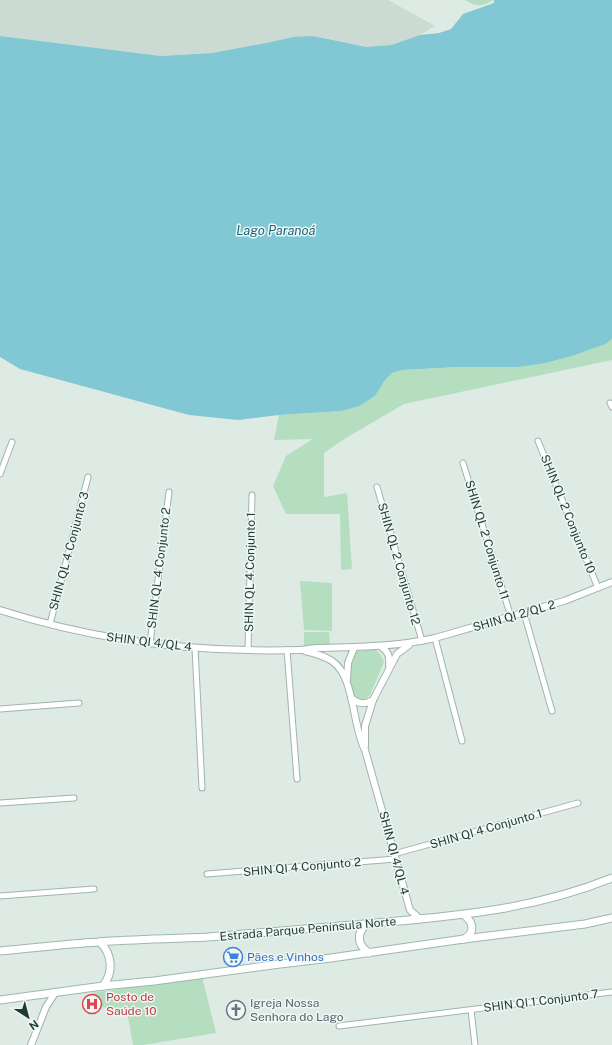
<svg xmlns="http://www.w3.org/2000/svg" width="612" height="1045" font-family="'Public Sans',sans-serif">
<style>
.built{fill:#ccdad4}
.green{fill:#b5ddc0}
.water{fill:#82c7d4}
.lines{fill:none;stroke-linecap:round;stroke-linejoin:round}
.minor-casing{stroke:#a1b3ac;stroke-width:7}
.tertiary-casing{stroke:#a1b3ac;stroke-width:8}
.secondary-casing{stroke:#9db7ad;stroke-width:9}
.minor{stroke:#fff;stroke-width:5}
.tertiary{stroke:#fff;stroke-width:6}
.secondary{stroke:#fff;stroke-width:7}
.labels{text-anchor:middle;dominant-baseline:central;stroke-width:3;stroke-linejoin:round;paint-order:stroke}
.street-label{font-size:12px;fill:#1f3b33;stroke:#eef7f3}
.shop-label{font-size:12px;fill:#366cbe;stroke:#eef7f3;text-anchor:start}
.health-label{font-size:12px;fill:#be3a42;stroke:#eef7f3;text-anchor:start}
.worship-label{font-size:12px;fill:#5b616d;stroke:#eef7f3;text-anchor:start}
.water-label{font-size:13px;font-style:italic;fill:#16697a;stroke:#eef7f3}
</style>
<rect width="100%" height="100%" fill="#deebe5"/>
<path class="built" d="M0 0H388L435 26 420 35 391 45 366 47 328 39 293 37 271 42 212 53 161 56 0 36Z"/>
<g class="green">
<path d="M465 0H493C481 7 477 7 465 0Z"/>
<path d="M612 339V360L404 404 341 441 324 453V497L347 493 352 569 341 570 340 514H286L273 486 286 456 313 439 274 440 279 415 341 411 375 396 385 380 392 373 402 370 546 363 572 356 606 344Z"/>
<path d="M300 581 332 583V631L304 630Z"/>
<path d="M304 632H329L330 645 304 647Z"/>
<path d="M375 649 381 655 384 662 370 695 364 700H358L352 692 349 680 351 659 357 651Z"/>
<path d="M202 977 216 1033 143 1045H133L127 1011 96 1006 92 993Z"/>
</g>
<path class="water" d="M494 0H612V339L606 344 572 356 546 363 518 367H459L402 370 392 373 385 380 375 396 359 406 341 411 279 415 238 420 189 415 20 369 0 357V36L161 56 212 53 271 42 293 37 311 36 328 39 366 47 391 45 420 35 439 33 451 29 463 14 494 3Z"/>
<g class="lines">
<defs>
<g id="minor">
<path d="M610 403 612 407"/>
<path d="M538 441 598 588"/>
<path d="M463 463 511 617"/>
<path d="M0 474 12 442"/>
<path d="M377 487 422 641"/>
<path d="M524 613 552 711"/>
<path d="M50 624 88 477"/>
<path d="M435 638 462 741"/>
<path d="M150 644 169 492"/>
<path d="M195 648 202 788"/>
<path d="M248 650 252 495"/>
<path d="M287 650 297 779"/>
<path d="M0 709 79 703"/>
<path d="M0 803 74 798"/>
<path d="M394 854 578 803"/>
<path d="M207 874 396 859"/>
<path d="M0 896 94 889"/>
<path d="M471 1010 475 1045"/>
<path d="M339 1026 612 992"/>
</g>
<g id="tertiary">
<path d="M0 610C97 641 197 653 299 650 305 650 311 648 317 648 357 647 396 647 435 638L564 601 612 582"/>
<path d="M380 646C388 651 390 656 389 665"/>
<path d="M305 651C314 653 324 656 332 661 355 676 352 726 365 750L410 910 420 919"/>
<path d="M347 679 348 663 354 648"/>
<path d="M351 698C359 704 363 705 373 700"/>
<path d="M365 746V726L373 700 397 654 409 645"/>
<path d="M31 1045 46 1007 55 993"/>
</g>
<g id="secondary">
<path d="M464 915C473 922 476 932 464 939"/>
<path d="M367 924C356 933 357 945 369 953"/>
<path d="M100 942C112 954 114 972 103 986"/>
<path d="M0 951C33 948 66 944 99 942 135 939 172 939 208 937 260 933 313 928 366 924 453 916 530 911 612 878"/>
<path d="M0 1000 103 986 154 981 280 964 331 958 464 939 585 924 612 918"/>
</g>
</defs>
<use href="#minor" class="minor-casing"/>
<use href="#tertiary" class="tertiary-casing"/>
<use href="#secondary" class="secondary-casing"/>
<use href="#minor" class="minor"/>
<use href="#tertiary" class="tertiary"/>
<use href="#secondary" class="secondary"/>
</g>
<defs>
<symbol id="supermarket-ring" viewBox="-11 -11 22 22"><circle r="9.5" fill="#eef7f3" stroke="#3f7fe0" stroke-width="1.5"/><path d="M-6-5.5h2.5l.6 2H6L4.5 2H-2.5L-4.4-4H-6ZM-1.5 3.2a1.3 1.3 0 1 0 .1 0ZM3 3.2a1.3 1.3 0 1 0 .1 0Z" fill="#3f7fe0"/></symbol>
<symbol id="hospital-ring" viewBox="-11 -11 22 22"><circle r="9.5" fill="#eef7f3" stroke="#e0444e" stroke-width="1.5"/><path d="M-5-5h3v3.5h4V-5h3V5h-3V1.5h-4V5h-3Z" fill="#e0444e"/></symbol>
<symbol id="church-ring" viewBox="-11 -11 22 22"><circle r="9.5" fill="#eef7f3" stroke="#6b7280" stroke-width="1.5"/><path d="M-1.2-6h2.4v3.5h3.3v2.4h-3.3V6h-2.4V-.1h-3.3v-2.4h3.3Z" fill="#6b7280"/></symbol>
</defs>
<g fill-rule="evenodd">
<use href="#supermarket-ring" x="222" y="946" width="22" height="22"/>
<use href="#hospital-ring" x="81" y="993" width="22" height="22"/>
<use href="#church-ring" x="225" y="999" width="22" height="22"/>
</g>
<g class="labels">
<g class="street-label">
<text transform="translate(568 514) rotate(68)">SHIN QL 2 Conjunto 10</text>
<text transform="translate(487 540) rotate(73)">SHIN QL 2 Conjunto 11</text>
<text transform="translate(69 551) rotate(-75)">SHIN QL 4 Conjunto 3</text>
<text transform="translate(399 564) rotate(74)">SHIN QL 2 Conjunto 12</text>
<text transform="translate(159 568) rotate(-83)">SHIN QL 4 Conjunto 2</text>
<text transform="translate(250 572) rotate(-89)">SHIN QL 4 Conjunto 1</text>
<text transform="translate(514 616) rotate(-16)">SHIN QI 2/QL 2</text>
<text transform="translate(149 642) rotate(7)">SHIN QI 4/QL 4</text>
<text transform="translate(486 829) rotate(-16)">SHIN QI 4 Conjunto 1</text>
<text transform="translate(394 853) rotate(75)">SHIN QI 4/QL 4</text>
<text transform="translate(302 867) rotate(-5)">SHIN QI 4 Conjunto 2</text>
<text transform="translate(308 929) rotate(-5)">Estrada Parque Península Norte</text>
<text transform="translate(541 1001) rotate(-7)">SHIN QI 1 Conjunto 7</text>
</g>
<g class="shop-label">
<text x="247" y="957">Pães e Vinhos</text>
</g>
<g class="health-label">
<text x="106" y="997">Posto de<tspan x="106" dy="14">Saúde 10</tspan></text>
</g>
<g class="worship-label">
<text x="250" y="1003">Igreja Nossa<tspan x="250" dy="14">Senhora do Lago</tspan></text>
</g>
<g class="water-label">
<text x="276" y="230">Lago Paranoá</text>
</g>
</g>
<g transform="translate(28 1017) rotate(144)" stroke="#eef7f3" stroke-width="3" paint-order="stroke">
<path d="M0-3L7 15L0 10L-7 15Z" fill="#1f3b33"/>
<text y="-6" font-size="11" font-weight="bold" text-anchor="middle" fill="#1f3b33">N</text>
</g>
</svg>
